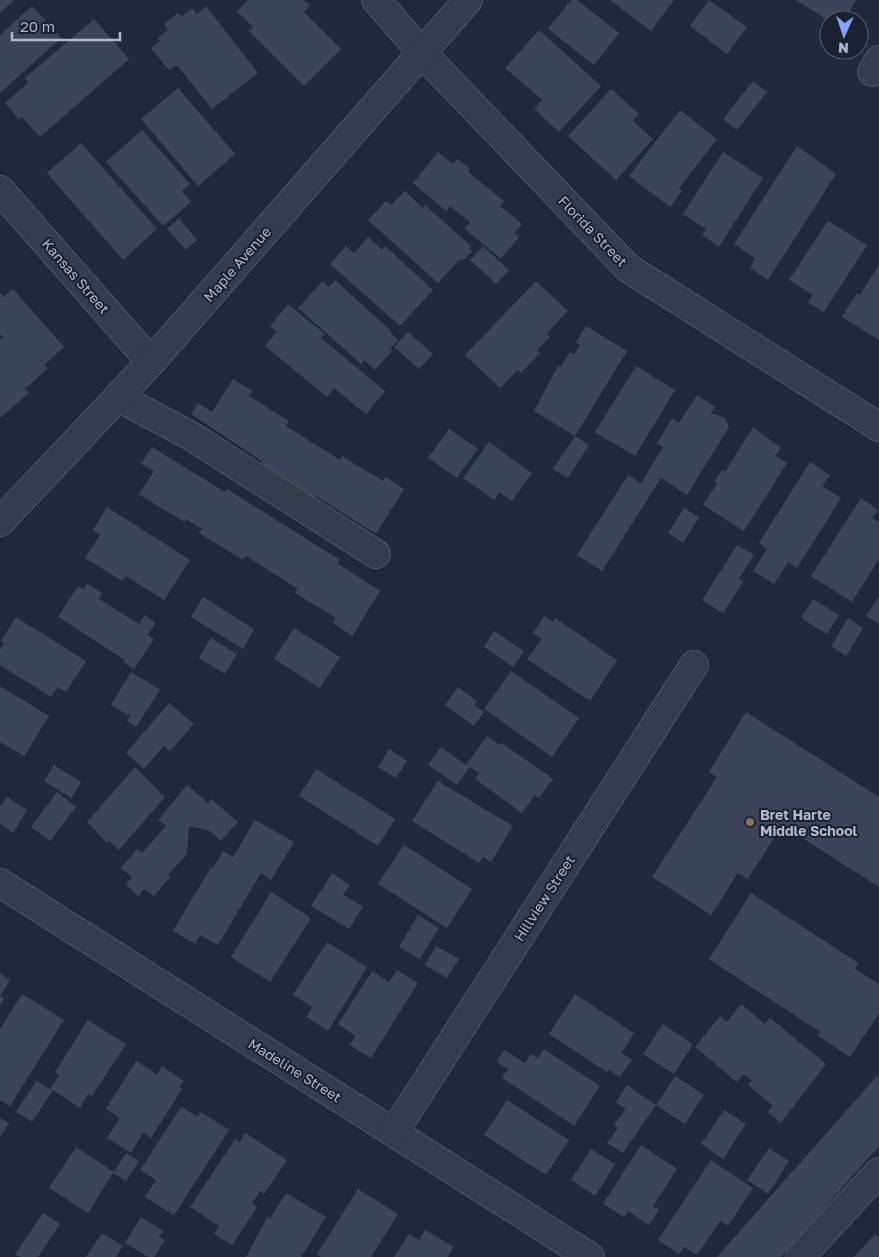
<svg xmlns="http://www.w3.org/2000/svg" width="879" height="1257" font-family="'Golos Text',sans-serif">
<style>
.building{fill:#3c4459}
.lines{fill:none;stroke-linecap:round;stroke-linejoin:round}
.minor-casing{stroke:#4e5464;stroke-width:30}
.minor{stroke:#363c4c;stroke-width:28}
.education-dot{fill:#8d6e63;stroke:#1b2131;stroke-width:2}
.labels{text-anchor:middle;dominant-baseline:central;stroke-width:4;stroke-linejoin:round;paint-order:stroke}
.street-label{font-size:14px;fill:#b2b7c8;stroke:#1b2131}
.poi-label{font-size:14px;font-weight:bold;fill:#b2b7c8;stroke:#1b2131;text-anchor:start}
</style>
<rect width="100%" height="100%" fill="#22293c"/>
<g class="building">
<path d="M0 0H14L0 13Z"/>
<path d="M248 0H304L310 5 304 12 341 49 304 86 249 31 253 27 237 11Z"/>
<path d="M571 0H577L619 33 594 65 548 29Z"/>
<path d="M610 0H674L651 31Z"/>
<path d="M709 0 747 27 727 54 690 26Z"/>
<path d="M796 0H856L844 20 829 21Z"/>
<path d="M32 6 61 38 0 93V35Z"/>
<path d="M206 6 258 73 212 109 177 65 169 70 151 48 160 41 158 38 168 30 164 24 178 13 181 17 192 8 197 14Z"/>
<path d="M94 19 129 59 40 137 22 117 19 119 5 103 28 83 25 78Z"/>
<path d="M539 30 601 86 559 132 534 109 542 100 505 68Z"/>
<path d="M753 81 767 92 737 130 723 119Z"/>
<path d="M178 88 235 154 198 186 141 119Z"/>
<path d="M611 89 639 114 633 121 653 139 616 180 568 136Z"/>
<path d="M680 110 717 139 679 188 682 191 670 207 629 176Z"/>
<path d="M142 130 190 184 182 191 191 202 163 226 106 162Z"/>
<path d="M81 143 157 229 123 260 47 173Z"/>
<path d="M797 146 836 174 768 280 750 268 755 258 734 244Z"/>
<path d="M438 152 453 164 458 159 470 169 468 172 504 201 500 206 522 224 515 233 519 237 501 259 465 229 470 222 450 206 446 211 413 183Z"/>
<path d="M723 152 763 178 719 247 702 235 706 229 683 214Z"/>
<path d="M405 191 423 208 425 205 471 246 469 248 472 251 462 261 460 259 438 283 368 220 386 201 391 205Z"/>
<path d="M179 218 197 240 186 250 167 229Z"/>
<path d="M828 221 867 245 824 312 808 302 813 295 789 280Z"/>
<path d="M368 237 382 250 385 246 433 290 400 326 330 264 346 246 354 253Z"/>
<path d="M483 246 509 270 496 284 470 260Z"/>
<path d="M879 265V340L842 317 857 293 860 295Z"/>
<path d="M335 280 391 331 390 332 398 340 390 349 392 351 375 370 365 360 361 364 298 308 323 281 329 287Z"/>
<path d="M536 281 568 311 547 333 550 337 537 350 540 353 521 373 518 370 500 388 465 355Z"/>
<path d="M13 289 64 347 44 365 48 368 25 389 29 393 0 418V339L3 337 0 334V293L4 297Z"/>
<path d="M288 304 325 334 321 338 385 391 366 414 334 388 327 397 265 346 277 332 270 326Z"/>
<path d="M586 326 627 351 575 436 534 411 558 366 561 367 570 352 574 355 580 345 576 342Z"/>
<path d="M408 332 433 354 419 369 394 347Z"/>
<path d="M636 366 675 390 635 456 595 432Z"/>
<path d="M233 379 252 391 249 396 289 421 286 426 340 460 342 456 383 481 386 477 404 489 376 534 316 496 313 501 260 467 263 462 191 414 198 403 212 412Z"/>
<path d="M697 395 715 407 710 415 715 414 725 418 729 427 687 495 661 478 602 571 577 555 628 475 641 483 663 447 657 443 672 419 679 423Z"/>
<path d="M753 427 781 448 775 456 787 463 744 531 703 505 717 484 714 482 722 470 725 472Z"/>
<path d="M449 429 478 449 457 478 428 458Z"/>
<path d="M575 436 589 445 568 478 553 469Z"/>
<path d="M489 442 532 473 512 501 499 492 494 500 463 478Z"/>
<path d="M152 447 225 492 227 489 340 560 338 564 380 591 352 636 333 623 336 618 295 593 298 589 246 556 243 560 199 533 202 529 186 519 184 522 139 494 154 471 141 464Z"/>
<path d="M810 462 830 475 822 486 841 498 797 568 788 562 774 584 753 571 767 549 759 543Z"/>
<path d="M861 498 878 510 872 518 879 522V559L852 602 811 576Z"/>
<path d="M107 507 190 560 164 600 126 576 122 581 85 558 100 535 93 530Z"/>
<path d="M684 508 699 517 683 543 668 533Z"/>
<path d="M737 545 754 555 739 579 743 582 723 613 702 600Z"/>
<path d="M87 584 102 593 99 599 139 624 145 615 155 623 148 635 154 639 134 669 123 662 125 660 58 617 78 586 84 589Z"/>
<path d="M879 596V624L866 616Z"/>
<path d="M203 597 254 629 243 649 191 617Z"/>
<path d="M813 599 839 615 827 634 801 618Z"/>
<path d="M544 616 553 622 555 618 617 660 590 701 527 659 542 639 533 633Z"/>
<path d="M16 617 86 661 66 692 58 687 51 697 0 665V650L4 643 1 641Z"/>
<path d="M848 618 863 628 846 656 831 646Z"/>
<path d="M294 628 340 657 320 688 274 659Z"/>
<path d="M494 631 524 651 513 667 484 647Z"/>
<path d="M211 638 237 654 225 674 199 658Z"/>
<path d="M511 671 579 718 552 757 484 709Z"/>
<path d="M131 672 160 690 136 727 127 721 130 716 111 705Z"/>
<path d="M0 686 49 716 24 756 0 742Z"/>
<path d="M458 687 477 701 474 705 484 712 474 726 445 705Z"/>
<path d="M169 703 194 724 170 751 164 746 144 769 126 753Z"/>
<path d="M746 712 879 797V887L782 825 748 879 738 873 711 915 652 877 717 777 709 772Z"/>
<path d="M487 736 500 745 502 743 553 779 539 798 535 795 522 813 475 779 479 773 470 767 457 785 428 765 441 747 466 765Z"/>
<path d="M389 749 407 761 396 778 378 767Z"/>
<path d="M54 765 81 782 71 798 44 781Z"/>
<path d="M135 767 165 797 119 850 109 841 107 843 87 822Z"/>
<path d="M316 769 395 819 378 846 299 796Z"/>
<path d="M438 781 513 826 491 862 483 857 479 863 412 821Z"/>
<path d="M187 785 208 803 211 799 238 822 221 841 210 831 189 826 187 854 168 875 170 877 154 896 144 889 138 896 126 885 132 877 121 868 137 849 142 853 166 826 158 820Z"/>
<path d="M57 792 76 807 50 841 31 827Z"/>
<path d="M7 797 27 810 13 833 0 824V807Z"/>
<path d="M255 820 294 842 271 880 261 873 218 945 200 935 195 944 173 931 211 867 213 868 223 851 233 857Z"/>
<path d="M404 845 472 889 447 928 378 884Z"/>
<path d="M332 873 350 885 343 895 363 906 349 929 311 906Z"/>
<path d="M271 892 311 918 270 982 231 957Z"/>
<path d="M751 893 858 963 855 969 879 984V1013L850 1057 818 1036 820 1032 709 959Z"/>
<path d="M418 915 439 928 420 959 399 947Z"/>
<path d="M327 942 367 967 328 1031 306 1017 312 1007 293 995Z"/>
<path d="M436 946 459 959 447 978 425 965Z"/>
<path d="M397 970 418 983 371 1058 350 1045 355 1036 338 1024 372 971 389 982Z"/>
<path d="M0 973 10 980 0 996 4 998 0 1005Z"/>
<path d="M22 994 64 1020 10 1106 0 1100V1029Z"/>
<path d="M575 994 634 1033 622 1053 632 1060 620 1077 609 1070 607 1072 549 1034Z"/>
<path d="M741 1004 765 1024 770 1018 826 1064 781 1123 768 1112 773 1106 748 1085 752 1081 744 1074 737 1082 695 1047 720 1016 727 1022Z"/>
<path d="M88 1020 126 1044 92 1096 88 1094 80 1108 53 1090 32 1122 16 1112 36 1081 50 1089 59 1075 55 1072Z"/>
<path d="M663 1024 693 1044 674 1074 643 1054Z"/>
<path d="M544 1049 600 1086 574 1126 502 1078 508 1069 497 1062 504 1050 525 1063 531 1054 538 1058Z"/>
<path d="M136 1061 157 1074 162 1066 184 1081 179 1087 182 1089 151 1138 143 1133 131 1153 107 1138 120 1118 106 1109Z"/>
<path d="M675 1076 704 1095 685 1124 656 1105Z"/>
<path d="M877 1076 879 1078V1146L781 1257H717Z"/>
<path d="M627 1085 656 1105 623 1153 607 1143 618 1128 614 1125 626 1109 616 1102Z"/>
<path d="M507 1100 569 1140 546 1175 484 1135Z"/>
<path d="M181 1107 198 1117 200 1112 229 1130 174 1215 145 1197 156 1180 140 1170Z"/>
<path d="M724 1110 746 1124 723 1159 701 1144Z"/>
<path d="M0 1118 9 1123 0 1137Z"/>
<path d="M245 1133 287 1160 264 1194 260 1191 252 1203 257 1207 232 1245 214 1234 219 1226 190 1207 235 1139 240 1142Z"/>
<path d="M641 1145 677 1169 653 1206 659 1210 649 1225 628 1211 624 1217 603 1204Z"/>
<path d="M76 1147 114 1172 126 1153 139 1161 126 1181 113 1173 88 1213 49 1188Z"/>
<path d="M769 1148 789 1161 768 1194 747 1180Z"/>
<path d="M591 1149 615 1164 595 1196 571 1180Z"/>
<path d="M711 1160 753 1188 728 1226 720 1221 697 1255 684 1247 679 1254 658 1240Z"/>
<path d="M358 1189 398 1214 371 1257H322L317 1254Z"/>
<path d="M286 1193 326 1217 301 1257H246L267 1217 270 1219Z"/>
<path d="M43 1213 60 1224 38 1257H20L15 1254Z"/>
<path d="M141 1217 163 1231 159 1237 165 1240 154 1257H148L125 1243Z"/>
<path d="M425 1230 454 1247 448 1257H394L409 1234 419 1240Z"/>
<path d="M102 1233 123 1246 116 1257H86Z"/>
<path d="M875 1234 879 1238V1257H854Z"/>
</g>
<g class="lines">
<defs>
<g id="minor">
<path d="M376 0 422 53 628 268 879 427"/>
<path d="M872 72 879 60"/>
<path d="M0 190 151 362"/>
<path d="M118 397 191 436 376 554"/>
<path d="M0 522 151 362 468 0"/>
<path d="M0 883 590 1257"/>
<path d="M394 1132 694 665"/>
<path d="M800 1257 879 1172"/>
</g>
</defs>
<use href="#minor" class="minor-casing"/>
<use href="#minor" class="minor"/>
</g>
<circle class="education-dot" cx="750" cy="822" r="5"/>
<g class="labels">
<g class="street-label">
<text transform="translate(593 231) rotate(46)">Florida Street</text>
<text transform="translate(237 264) rotate(-49)">Maple Avenue</text>
<text transform="translate(76 276) rotate(49)">Kansas Street</text>
<text transform="translate(544 898) rotate(-57)">Hillview Street</text>
<text transform="translate(295 1070) rotate(32)">Madeline Street</text>
</g>
<g class="poi-label">
<text x="760" y="814">Bret Harte<tspan x="760" dy="16">Middle School</tspan></text>
</g>
</g>
<g transform="translate(844 35) rotate(183)"><circle r="24" fill="#1b2131" stroke="#575d6d"/>
<path d="M0-4L9 19L0 12L-9 19Z" fill="#85a1fa"/>
<text y="-8" font-size="14" font-weight="bold" text-anchor="middle" fill="#b2b7c8">N</text>
</g>
<path d="M12 32v8h108v-8" fill="none" stroke="#b2b7c8" stroke-width="2.5"/>
<text x="20" y="32" font-size="15" fill="#b2b7c8" stroke="#1b2131" stroke-width="4" paint-order="stroke">20 m</text>
</svg>
